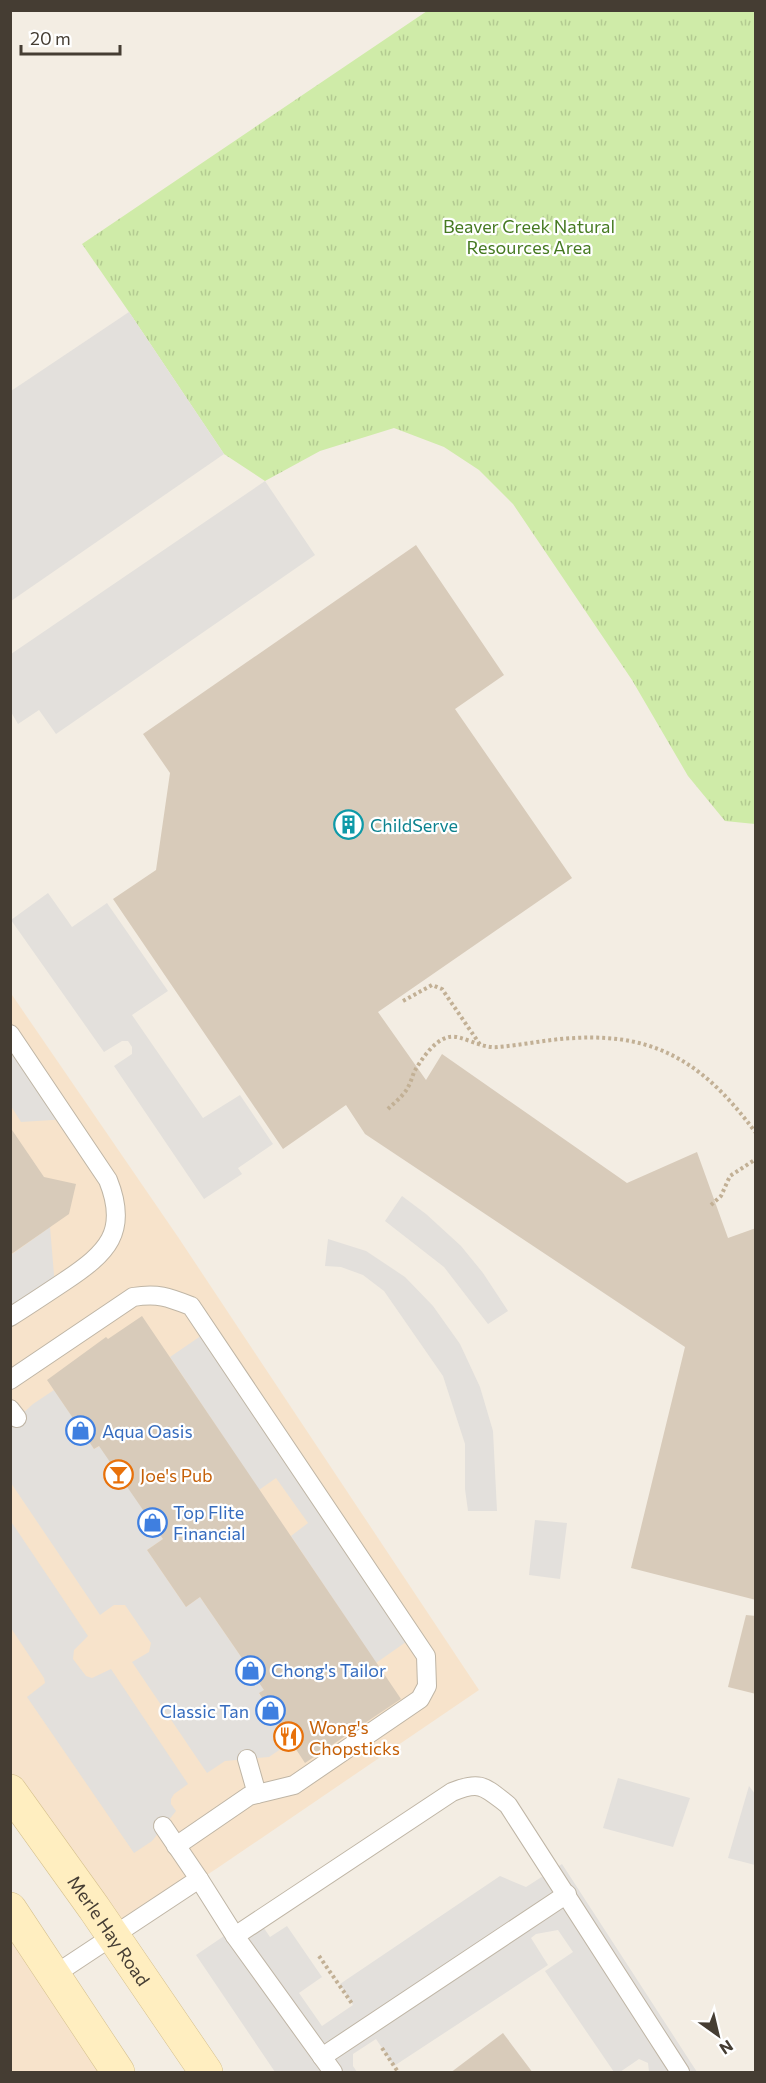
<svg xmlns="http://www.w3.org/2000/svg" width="766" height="2083" font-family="Commissioner,sans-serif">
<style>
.commercial{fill:#f7e3cb}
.park{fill:url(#park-tufts)}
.parking{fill:#e3e0dc}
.building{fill:#d8cbba}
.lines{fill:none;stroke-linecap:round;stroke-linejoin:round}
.lane-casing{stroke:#bfb5a5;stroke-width:20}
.secondary-casing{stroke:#d6c18e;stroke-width:34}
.path{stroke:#c2b095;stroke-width:4;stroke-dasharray:3 3;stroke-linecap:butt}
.lane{stroke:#fff;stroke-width:18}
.secondary{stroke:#ffeec0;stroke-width:33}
.labels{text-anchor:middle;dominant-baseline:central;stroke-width:4.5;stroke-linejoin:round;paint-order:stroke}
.park-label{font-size:18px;fill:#467a22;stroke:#fff}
.culture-label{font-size:18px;fill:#0d838f;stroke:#fff;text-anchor:start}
.shop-label{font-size:18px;fill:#366cbe;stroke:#fff;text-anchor:start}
.food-label{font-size:18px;fill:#c56008;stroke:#fff;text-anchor:start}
.street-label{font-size:18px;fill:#453d33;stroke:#fff}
</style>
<defs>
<pattern id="park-tufts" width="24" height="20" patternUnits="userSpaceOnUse" patternTransform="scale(1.5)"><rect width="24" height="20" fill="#cfeba8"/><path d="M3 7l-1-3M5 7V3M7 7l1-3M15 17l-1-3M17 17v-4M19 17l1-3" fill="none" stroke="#b3ca91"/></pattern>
</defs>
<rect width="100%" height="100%" fill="#f3ede3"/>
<g class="commercial">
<path d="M10 992 178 1237 479 1690 216 1869 112 1936 11 1791Z"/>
<path d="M10 1909 118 2072H11Z"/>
</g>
<path class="park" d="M427 11H755V824L725 821 688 776 632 680 513 504 479 470 444 447 394 428 320 451 265 481 224 454 129 312 82 244Z"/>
<g class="parking">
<path d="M129 312 224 454 11 601V391Z"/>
<path d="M265 481 315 555 56 734 39 710 18 724 11 712V654Z"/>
<path d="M48 893 72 927 107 903 168 991 132 1015 203 1118 240 1095 273 1144 238 1168 242 1174 204 1199 114 1066 132 1054V1047L128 1041H122L104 1052 11 920Z"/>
<path d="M10 1034 68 1119 21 1122 11 1106Z"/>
<path d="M402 1196 426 1214 461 1246 483 1273 508 1311 488 1324 444 1267 385 1221Z"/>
<path d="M50 1227 55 1287 11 1317V1255Z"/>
<path d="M328 1239 366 1251 405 1277 433 1306 460 1344 480 1387 493 1431 497 1511H468L465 1489V1444L443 1376 384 1291 363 1275 341 1267 325 1266Z"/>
<path d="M208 1331 413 1637 376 1663 291 1536 308 1523 276 1478 259 1490 170 1357Z"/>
<path d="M54 1390 94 1449 100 1446 163 1539 147 1550 186 1607 200 1597 264 1690 259 1694 291 1742 269 1757 225 1761 207 1773 132 1662 149 1652 151 1643 125 1605H114L100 1615 11 1483V1424L33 1404Z"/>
<path d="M10 1520 88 1636 74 1650 73 1659 86 1676 92 1678 111 1669 188 1784 174 1794 171 1799V1804L176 1811 152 1841 134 1853 27 1697 45 1683 44 1678 11 1628Z"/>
<path d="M535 1520 567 1523 560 1579 529 1575Z"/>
<path d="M618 1778 690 1798 673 1847 603 1828Z"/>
<path d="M749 1786 755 1794V1865L728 1858Z"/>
<path d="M562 1864 697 2072H649L648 2063 639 2059 620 2072H614L545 1971 573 1952 558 1930 536 1934 531 1938 548 1965 394 2066 376 2039 353 2054V2066L357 2072H275L196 1955 255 1915 270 1937 287 1926 322 1977 299 1993 322 2026 353 2005 340 1984 500 1876 526 1887Z"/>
</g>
<g class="building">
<path d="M416 545 504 675 455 709 572 878 378 1012 426 1080 442 1054 627 1183 697 1152 728 1238 756 1228V1600L631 1568 685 1347 365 1134 346 1105 283 1149 113 899 156 870 170 773 143 734Z"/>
<path d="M10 1127 44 1177 76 1184 69 1214 10 1255Z"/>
<path d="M142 1316 401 1699 305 1763 259 1693 264 1690 200 1597 186 1607 147 1550 163 1539 99 1446 94 1449 47 1380 106 1337 108 1339Z"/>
<path d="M746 1615 756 1616V1694L728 1687Z"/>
<path d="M503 2033 533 2073H450Z"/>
</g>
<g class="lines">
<defs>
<g id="lane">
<path d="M10 1034 108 1180C129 1232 107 1253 65 1281 47 1293 29 1305 10 1317"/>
<path d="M10 1380 133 1297C158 1293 168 1297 191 1306L426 1656 427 1686 420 1699 294 1785 249 1796 176 1846"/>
<path d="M10 1409 17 1418"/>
<path d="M247 1759 257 1794"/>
<path d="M199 1879 235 1936 333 2072"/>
<path d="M235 1936 452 1792C481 1780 485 1787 508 1805L680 2072"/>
<path d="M54 1975 199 1879 163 1826"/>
<path d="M322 2057 567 1894"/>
</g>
<g id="secondary">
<path id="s1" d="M10 1791 94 1908 206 2072"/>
<path d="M10 1909 118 2072"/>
</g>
</defs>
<use href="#lane" class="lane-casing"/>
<use href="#secondary" class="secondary-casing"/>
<g class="path">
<path d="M403 1001 432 985 442 989 481 1046"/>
<path d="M388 1109C394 1103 402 1097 407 1089 410 1084 412 1078 414 1072 421 1060 434 1040 449 1037 461 1034 481 1049 498 1047 523 1045 549 1039 575 1038 660 1033 707 1067 756 1133"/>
<path d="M711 1205 721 1196 730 1176 756 1159"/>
<path d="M319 1956 353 2005"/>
<path d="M382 2048 398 2072"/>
</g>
<use href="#lane" class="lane"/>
<use href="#secondary" class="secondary"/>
</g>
<defs>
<symbol id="building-ring" viewBox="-11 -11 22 22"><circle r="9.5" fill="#fff" stroke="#0f9aa8" stroke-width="1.5"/><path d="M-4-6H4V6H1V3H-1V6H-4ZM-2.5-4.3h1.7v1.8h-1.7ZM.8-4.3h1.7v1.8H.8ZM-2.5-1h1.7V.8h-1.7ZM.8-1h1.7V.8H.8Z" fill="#0f9aa8"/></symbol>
<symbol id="shop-ring" viewBox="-11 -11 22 22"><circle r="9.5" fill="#fff" stroke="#3f7fe0" stroke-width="1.5"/><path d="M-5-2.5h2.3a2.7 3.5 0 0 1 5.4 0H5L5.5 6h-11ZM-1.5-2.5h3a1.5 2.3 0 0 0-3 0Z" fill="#3f7fe0"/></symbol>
<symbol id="bar-ring" viewBox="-11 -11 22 22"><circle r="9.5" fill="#fff" stroke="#e8710a" stroke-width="1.5"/><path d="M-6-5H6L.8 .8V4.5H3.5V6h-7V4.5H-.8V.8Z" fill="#e8710a"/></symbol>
<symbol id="restaurant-ring" viewBox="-11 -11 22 22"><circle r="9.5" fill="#fff" stroke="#e8710a" stroke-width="1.5"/><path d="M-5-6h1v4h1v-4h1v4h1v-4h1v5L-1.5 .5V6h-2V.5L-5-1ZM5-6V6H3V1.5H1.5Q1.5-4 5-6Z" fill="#e8710a"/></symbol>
</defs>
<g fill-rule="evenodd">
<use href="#building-ring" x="332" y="808" width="33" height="33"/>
<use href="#shop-ring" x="64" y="1414" width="33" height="33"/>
<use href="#bar-ring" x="102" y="1458" width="33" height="33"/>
<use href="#shop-ring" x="136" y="1506" width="33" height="33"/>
<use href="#shop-ring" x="234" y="1654" width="33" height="33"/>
<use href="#shop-ring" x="254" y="1694" width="33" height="33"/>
<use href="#restaurant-ring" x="272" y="1720" width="33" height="33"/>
</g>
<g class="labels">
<g class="park-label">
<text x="529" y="226">Beaver Creek Natural<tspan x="529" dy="21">Resources Area</tspan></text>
</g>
<g class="culture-label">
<text x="370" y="825">ChildServe</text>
</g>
<g class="shop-label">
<text x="102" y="1431">Aqua Oasis</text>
<text x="173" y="1512">Top Flite<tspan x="173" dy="21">Financial</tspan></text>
<text x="271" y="1670">Chong's Tailor</text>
<text x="249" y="1711" text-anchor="end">Classic Tan</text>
</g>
<g class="food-label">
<text x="140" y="1475">Joe's Pub</text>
<text x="309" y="1727">Wong's<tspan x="309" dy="21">Chopsticks</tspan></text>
</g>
<g class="street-label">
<text stroke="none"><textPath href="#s1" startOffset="171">Merle Hay Road</textPath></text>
</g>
</g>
<rect width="766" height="2083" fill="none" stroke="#453d33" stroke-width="24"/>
<g transform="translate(718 2035) rotate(146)" stroke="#ffffff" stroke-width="4.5" paint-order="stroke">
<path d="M0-4.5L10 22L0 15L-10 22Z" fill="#453d33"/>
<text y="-9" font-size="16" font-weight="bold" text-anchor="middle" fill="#453d33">N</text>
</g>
<path d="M21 45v9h99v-9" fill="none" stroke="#453d33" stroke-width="3"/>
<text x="30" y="45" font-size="18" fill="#453d33" stroke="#ffffff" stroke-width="4.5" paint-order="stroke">20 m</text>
</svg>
